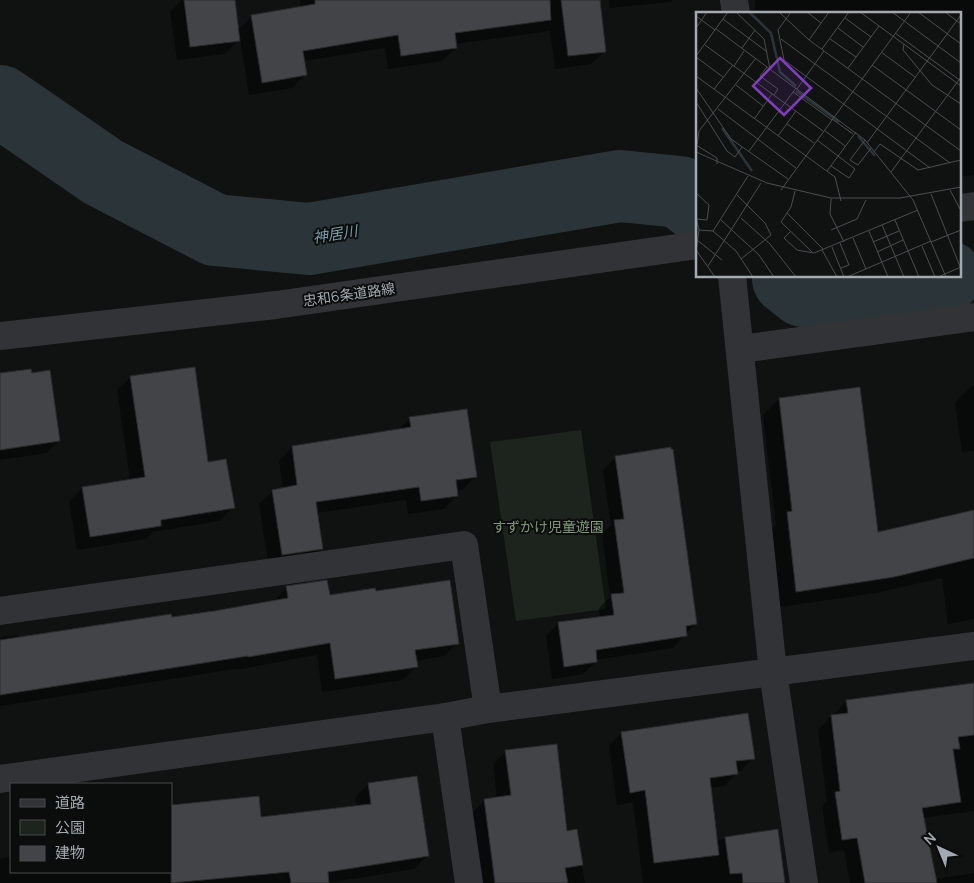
<svg xmlns="http://www.w3.org/2000/svg" width="974" height="883" font-family="Manrope,'Noto Sans JP',sans-serif">
<style>
.green{fill:#1d241d}
.shadow{fill:#0007}
.lines{fill:none;stroke-linecap:round;stroke-linejoin:round}
.river{stroke:#2b3539;stroke-width:72}
.building{fill:#424447;stroke:#2a2b2d}
.minor{stroke:#323336;stroke-width:28}
.labels{text-anchor:middle;dominant-baseline:central;stroke-width:4;stroke-linejoin:round;paint-order:stroke}
.street-label{font-size:14px;fill:#a3aab1;stroke:#0b0c0c}
.park-label{font-size:14px;fill:#809b7b;stroke:#0b0c0c}
.water-label{font-size:15px;font-style:italic;fill:#7b9faa;stroke:#0b0c0c}
.inset-river{fill:none;stroke:#2b3539;stroke-width:2.5}
.inset-road{fill:none;stroke:#4b4e51;stroke-width:1}
.view{fill:#813fbd;fill-opacity:0.15;stroke:#813fbd;stroke-width:2.5}
.inset-edge{fill:none;stroke:#a3aab1;stroke-width:2.5}
</style>
<rect width="100%" height="100%" fill="#101111"/>
<path class="green" d="M581 430 606 609 516 621 490 442Z"/>
<g class="shadow">
<path d="M182 0H233L237 31 252 16 301 8 300 0H598L605 51 591 64 555 69 550 31 455 44 456 47 442 61 388 69 385 48 303 61 305 75 292 88 249 95 240 38 225 54 177 60 170 12Z"/>
<path d="M609 0H673L671 2 610 8Z"/>
<path d="M755 0H974V175L960 177V14H756Z"/>
<path d="M0 375 59 441 47 453 0 460Z"/>
<path d="M131 377 207 464 233 507 220 521 153 532 146 539 77 550 69 502 82 488 130 480 117 390Z"/>
<path d="M971 386H974V451L962 452 955 403Z"/>
<path d="M779 399 877 534 974 511V619L948 624 942 578 876 593 780 607 772 529 776 525 763 415Z"/>
<path d="M410 418 475 477 462 490 457 491V495L444 509 408 514 406 500 316 513 321 549 308 562 269 568 259 504 273 491 283 489 279 461 292 447 398 430Z"/>
<path d="M616 457 696 623 673 648 596 660V662L583 674 552 679 546 636 559 623 600 618 599 608 610 597 602 534 611 525 603 470Z"/>
<path d="M287 587 329 596 375 592 458 643 444 656 415 661 416 667 403 680 322 692 317 655 235 670V669L0 706V638L17 635 18 639 245 607 274 601Z"/>
<path d="M974 685V811L923 818 935 879 974 873V883H850L844 850 829 853 822 806 827 802 818 730 831 716H834V714L847 701Z"/>
<path d="M622 733 753 758 741 771H736L737 773 724 786 710 788 716 840 777 831 784 883H643L633 802 617 805 609 745Z"/>
<path d="M506 751 566 832 576 831 585 883H480L472 813 485 800 497 798 493 765Z"/>
<path d="M368 784 427 856 414 869 327 883H0V859L11 857V872H171L260 818 357 806 355 798Z"/>
</g>
<g class="lines">
<g class="river">
<path d="M0 101 103 172 215 230 309 239 620 186 680 192 698 206"/>
<path d="M788 279 803 291 833 294 947 276"/>
</g>
</g>
<g class="building">
<path d="M184 0H235L240 41 190 47Z"/>
<path d="M315 0H550L551 20 455 33 457 48 401 56 398 35 303 51 307 75 262 83 251 15 315 4Z"/>
<path d="M561 0H600L606 52 568 56Z"/>
<path d="M195 367 208 462 226 459 235 508 161 520V526L90 537 82 487 145 477 130 376Z"/>
<path d="M31 369 32 373 50 370 60 441 0 450V373Z"/>
<path d="M860 387 878 532 974 510V558L894 577 796 592 787 512 792 511 779 398Z"/>
<path d="M467 409 477 477 456 480 458 496 421 501 419 487 316 502 323 549 282 555 272 490 297 485 292 446 411 427 409 417Z"/>
<path d="M671 447V449H673L697 624 686 626 687 636 596 650 597 662 564 667 558 622 614 615 611 594 624 593 614 520 624 519 615 456Z"/>
<path d="M327 580 330 595 375 588 376 591 450 580 459 644 415 650 418 667 335 679 330 643 248 657V656L0 695V640L171 614 172 617 214 611 288 598 286 586Z"/>
<path d="M974 683V735L958 737 960 749H953L961 802 922 808 937 883H865L857 838 842 840 835 792 840 791 831 715 848 713 846 700Z"/>
<path d="M748 713 755 759 736 761 738 774 710 778 719 855 654 863 645 790 630 793 621 732Z"/>
<path d="M557 744 567 831 577 829 583 865 565 868 568 883H495L484 799 511 795 505 750Z"/>
<path d="M417 776 429 856 328 872 329 883H291L289 872 171 883V805L259 796 261 817 371 804 368 783Z"/>
<path d="M778 829 785 883H743L742 873 730 874 725 837Z"/>
</g>
<g class="lines">
<g class="minor">
<path d="M734 0 736 14"/>
<path d="M960 208 974 206"/>
<path d="M732 276 773 672 804 883"/>
<path d="M0 336 276 305 698 245"/>
<path d="M741 349 974 317"/>
<path d="M0 611 464 545 488 709"/>
<path d="M445 717 469 883"/>
<path d="M0 779 445 717 488 709 974 646"/>
</g>
</g>
<g class="labels">
<g class="street-label">
<text transform="translate(349 294) rotate(-8)">忠和6条道路線</text>
</g>
<g class="park-label">
<text x="548" y="526">すずかけ児童遊園</text>
</g>
<g class="water-label">
<text transform="translate(335 234) rotate(-9)">神居川</text>
</g>
</g>
<g transform="translate(696 12)">
<rect width="265" height="265" fill="#101111"/>
<path class="inset-river" d="M53 0 75 21 84 60 100 74M100 79 143 110M26 116 56 159M162 124 179 144"/>
<path class="inset-road" d="M40 0 68 27 74 57M83 0 113 28 265 139M95 0 82 18 88 48 234 156M111 0 125 11M164 0 265 74M196 0 265 51M222 0 265 32M249 0 265 12M0 4 19 18M149 6 175 25M27 7 70 39M0 16 11 0M142 16 167 35M20 17 169 128 217 188 250 265M199 21 265 69M85 27 254 151M134 27 160 45M113 28 133 0M208 32 207 38 236 73 265 92M9 33 127 119M46 36 59 18M126 37 153 0M185 40 219 65M0 44 32 0M0 45 27 65M176 53 265 118M38 54 48 39M71 55 64 64 82 77 78 83M152 56 183 14M0 64 139 165 145 189M40 73 67 94M0 76 35 127 92 167M18 77 37 53M101 77 128 39M97 80 136 108M0 90 31 139 39 145 46 135M22 97 100 156M59 106 76 82M136 107 157 122M91 112 118 131M128 118 149 134M82 124 100 99M121 128 159 157 153 166 135 154M169 128 154 148 162 153 175 136M171 131 265 3M0 133 21 146V152M1 133 3 119 60 46M53 139 100 76M0 140 71 171 135 186H204L265 175M178 140 184 132 222 158 265 148M131 159 160 120M195 160 265 65M85 178 215 0M254 178 265 199M99 179 95 195 85 210 116 240M0 181 13 193 11 208 0 207M235 182 265 257M41 183 69 211 75 223 45 247M135 187 134 202 148 230M91 201 127 237M45 206 74 232 100 265M25 208 63 243 78 265M199 208 223 265M186 213 208 265M3 218 17 219 40 239 57 265M135 218 161 207 170 188M17 219 52 164M95 219 88 226 101 238 118 241 222 198M173 219 192 265M157 226 170 257M1 228 26 248M177 230 203 219M235 230 265 218M144 231 153 253 145 256M226 234 239 265M136 235 148 265M0 238 19 265M126 238 141 265M0 239 3 218 0 206M181 240 207 228M12 254 65 171M151 265 235 229M242 265 265 255"/>
<path class="view" d="M84 46 115 76 88 103 57 74Z"/>
<rect width="265" height="265" class="inset-edge"/>
</g>
<rect x="10" y="783" width="162" height="90" fill="#0b0c0c" stroke="#484b4e"/>
<rect x="20" y="799" width="25" height="8" fill="#323336" stroke="#484b4e"/>
<text x="55" y="808" font-size="15" fill="#a3aab1">道路</text>
<rect x="20" y="820" width="25" height="15" fill="#1d241d" stroke="#484b4e"/>
<text x="55" y="833" font-size="15" fill="#a3aab1">公園</text>
<rect x="20" y="846" width="25" height="15" fill="#424447" stroke="#484b4e"/>
<text x="55" y="858" font-size="15" fill="#a3aab1">建物</text>
<g transform="translate(939 848) rotate(316)" stroke="#0b0c0c" stroke-width="4" paint-order="stroke">
<path d="M0-4L9 19L0 12L-9 19Z" fill="#a3aab1"/>
<text y="-8" font-size="14" font-weight="bold" text-anchor="middle" fill="#a3aab1">N</text>
</g>
</svg>
